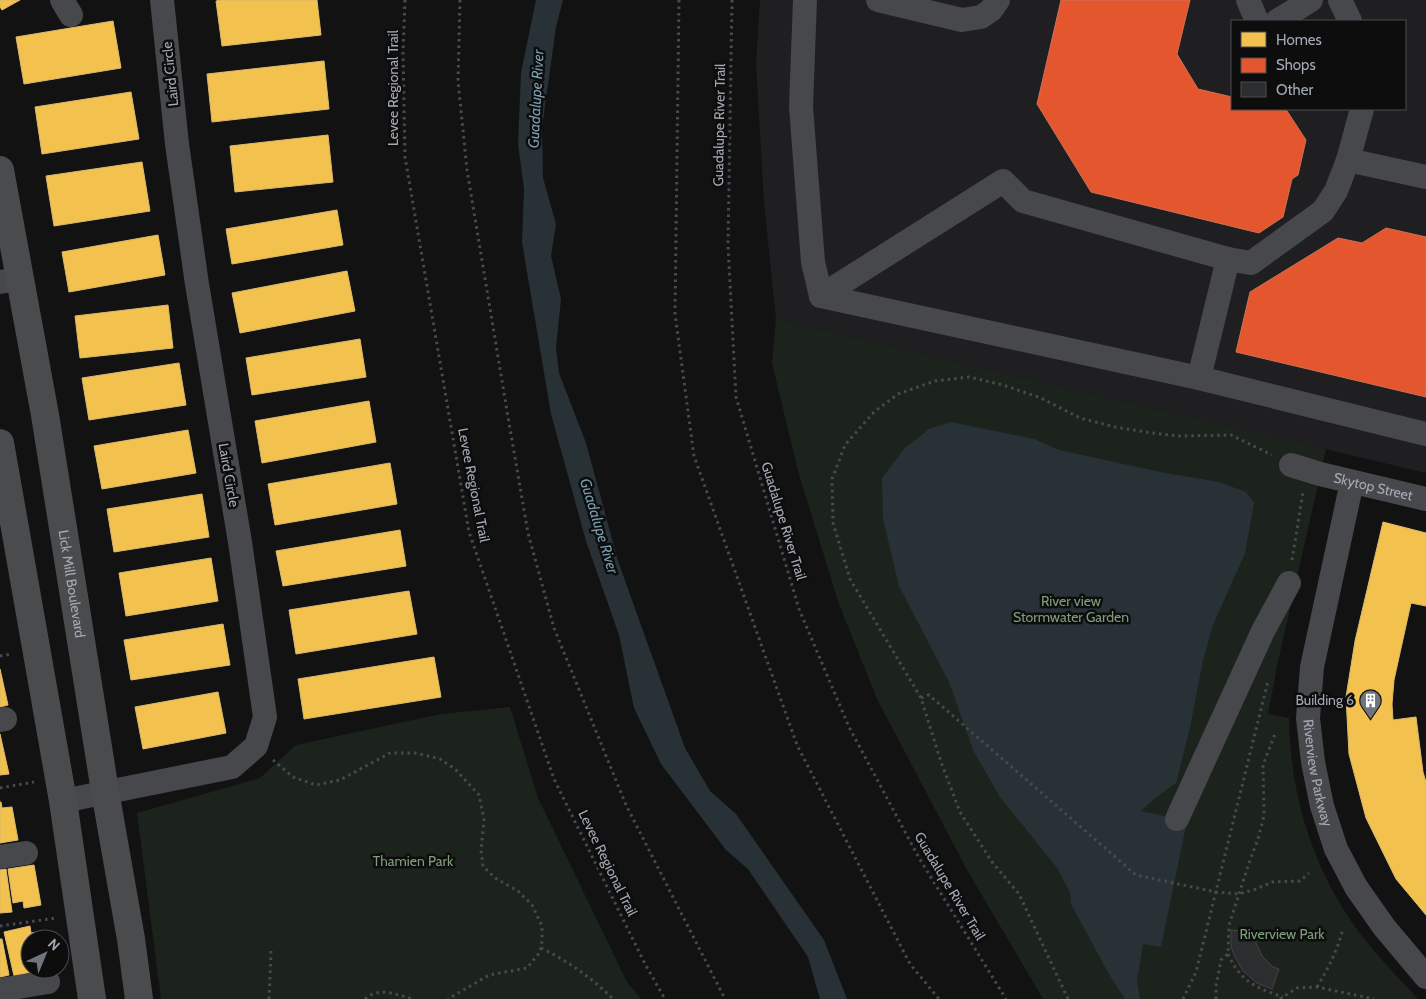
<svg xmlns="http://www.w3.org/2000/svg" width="1426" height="999" font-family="Cabin,sans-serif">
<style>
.built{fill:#1f1f21;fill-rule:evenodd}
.green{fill:#1c231d}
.water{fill:#283136}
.homes{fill:#f2c14e;stroke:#daba6d}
.shops{fill:#e4572e;stroke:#d07056}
.building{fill:#2c2d2e;stroke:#424346}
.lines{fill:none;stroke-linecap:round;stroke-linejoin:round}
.path{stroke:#484a4d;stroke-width:3;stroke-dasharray:2.5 4;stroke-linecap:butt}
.minor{stroke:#47484b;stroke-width:24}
.major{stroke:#494b4d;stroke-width:28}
.labels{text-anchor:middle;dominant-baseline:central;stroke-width:5;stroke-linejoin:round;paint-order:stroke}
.street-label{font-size:14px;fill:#a3aab4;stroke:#0d0d0e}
.park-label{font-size:14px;fill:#7c9f7a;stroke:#0d0d0e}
.poi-label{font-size:14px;fill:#a3aab4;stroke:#0d0d0e;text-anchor:end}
.water-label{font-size:15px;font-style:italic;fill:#799caf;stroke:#0d0d0e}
</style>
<rect width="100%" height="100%" fill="#121213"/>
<path class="built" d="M760 0H1426V473L776 319 764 203 756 64ZM1232 21H1405V109H1232Z"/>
<g class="green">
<path d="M776 319 1326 449 1277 666 1268 714 1289 718C1290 791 1310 860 1351 921 1370 949 1395 974 1418 999H1043L966 868 877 699 839 604 798 471 772 363Z"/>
<path d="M510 707 538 798 627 982 641 999H161L137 813 260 778 296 745 441 714Z"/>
</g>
<g class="water">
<path d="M536 0H563L556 27 542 127 543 178 556 224 551 256 561 299 556 348 559 373 586 443 618 561 685 748 710 791 736 814 824 940 847 999H820L808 957 748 869 726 850 661 764 634 708 619 635 586 541 551 414 522 242 524 189 518 144 521 73Z"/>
<path d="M951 422 1034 439 1059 450 1165 473 1219 482 1246 492 1254 503 1245 553 1213 625 1203 660 1190 728 1176 783 1155 798 1141 811 1187 821 1161 947 1143 944 1137 981 1140 999H1125L1110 976 1071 904 1070 893 1058 869 1000 797 974 752 949 682 899 586 883 519 882 478 905 448 929 429Z"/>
</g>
<g class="homes">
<path d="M0 0H20L2 10 0 7Z"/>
<path d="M221 0H317L321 35 222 46 216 1Z"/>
<path d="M113 21 121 68 24 84 16 37Z"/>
<path d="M324 61 329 109 212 122 207 74Z"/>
<path d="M131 92 139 139 42 154 35 107Z"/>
<path d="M328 135 333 182 235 192 230 146Z"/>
<path d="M142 162 150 211 54 226 46 176Z"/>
<path d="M337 210 343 245 232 264 226 229Z"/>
<path d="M158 235 165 275 69 292 62 252Z"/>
<path d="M347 271 355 311 240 333 232 293Z"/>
<path d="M168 305 173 348 80 358 75 316Z"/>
<path d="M360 339 366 377 252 395 246 358Z"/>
<path d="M179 363 186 405 89 420 82 378Z"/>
<path d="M369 401 376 442 262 463 255 421Z"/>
<path d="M188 430 196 473 102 489 94 446Z"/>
<path d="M390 463 397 504 275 525 268 484Z"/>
<path d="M202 494 209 537 114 552 107 509Z"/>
<path d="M1383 522 1426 533V606L1411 603 1394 680 1392 704 1393 720 1416 717 1423 772 1426 782V915L1396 879 1366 818 1349 754 1346 697 1355 641Z"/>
<path d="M400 530 406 566 283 586 276 551Z"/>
<path d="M211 558 218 601 126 616 119 573Z"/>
<path d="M409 591 417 634 296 654 289 610Z"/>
<path d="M223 624 230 665 131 680 124 640Z"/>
<path d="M434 657 441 697 304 719 298 679Z"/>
<path d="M0 669 8 705 0 707Z"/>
<path d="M218 692 226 733 143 749 135 707Z"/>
<path d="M0 734 9 774 0 775Z"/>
<path d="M0 802H1L2 808 12 807 18 840 0 843Z"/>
<path d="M34 865 41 905 24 908 23 901 13 903 8 869Z"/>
<path d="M6 869 12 912 0 913V870Z"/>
<path d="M30 926 31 933 42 931 44 939H30V969H45L14 976 4 932Z"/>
<path d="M0 939H2L9 975 0 977Z"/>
</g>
<g class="shops">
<path d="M1061 0H1190L1177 54 1198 89 1232 97V109H1279L1287 111 1306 140 1298 175 1292 179 1283 217 1259 233 1091 192 1037 104Z"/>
<path d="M1386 228 1426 237V397L1236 352 1250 292 1338 238 1362 243Z"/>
</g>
<path class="building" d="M1231 930 1257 932 1256 943 1262 956 1273 967 1279 969 1272 989 1257 983 1243 971 1234 955 1231 947Z"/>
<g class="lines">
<g class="path">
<path d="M405 0 403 52 405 157 469 532 554 779 645 964 665 999"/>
<path d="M460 0 458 81 467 170 509 423 528 533 554 628 626 805 725 999"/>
<path d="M679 0 675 314 694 456 797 745 910 964 939 999"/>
<path d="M732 0 728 245 736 397 799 609 849 727 919 858 1006 999"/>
<path d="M1292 560 1303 492"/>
<path d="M0 656 12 654"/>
<path d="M921 698 929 695 1136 875 1216 892 1239 894 1256 889 1272 882 1300 881 1309 873"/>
<path d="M273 760 293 777 316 785 340 780 390 753H416L440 759 455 769 479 795 484 820 481 850 483 866 495 878 518 891 532 905 542 926V941L540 952 527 968 489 975 448 999"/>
<path d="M0 788 34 782"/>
<path d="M0 926 56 918"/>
<path d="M541 948C568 961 592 978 613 999"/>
<path d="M1228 954C1240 981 1256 988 1283 997"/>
<path d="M1317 987C1329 967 1337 951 1343 929"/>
<path d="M269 999 271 951"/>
<path d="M365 999C379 986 397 995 413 999"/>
<path d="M1068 999 1019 894 992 862 960 812 941 762 921 698 850 579 833 523 832 479 845 445 874 412 898 394 935 381 969 377 1003 385 1041 398 1080 418 1115 427 1152 433 1180 436 1231 435 1272 455"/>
<path d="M1183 999 1196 972 1268 681"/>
<path d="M1216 999V986L1221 960 1228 954 1229 925 1249 863 1258 839 1264 816 1263 765 1275 734"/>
<path d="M1280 999 1297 988 1317 987 1374 999"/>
</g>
<g class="minor">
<path d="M62 0 71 15"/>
<path d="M805 0 801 107 813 262 821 296"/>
<path d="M878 0 962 20 981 17 991 10 998 0"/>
<path d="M1248 0 1257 21"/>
<path d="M1340 0 1350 21"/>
<path d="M1277 21 1311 0"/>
<path d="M1348 160 1426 177"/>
<path d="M0 282 20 279"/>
<path d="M821 296 1003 181 1023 201 1228 259 1251 263 1323 211 1336 191 1348 160 1362 109"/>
<path d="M821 296 1199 378 1426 434"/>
<path d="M1199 378 1228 259"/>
<path id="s1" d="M1291 465 1320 474 1426 499"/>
<path id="s2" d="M1352 482 1312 667 1308 718 1313 762 1322 806 1336 849 1356 887 1384 927 1426 977"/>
<path d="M0 720 5 719"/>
<path d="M63 801 232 767 256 746 265 717 240 542 197 284 177 144 162 0"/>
<path d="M1177 819 1263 631 1289 583"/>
<path d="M0 857 26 853"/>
<path d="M0 990 48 982"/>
</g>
<g class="major">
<path id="s3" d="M0 170 45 415 105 791 131 939 139 999"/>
<path d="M0 443 63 801 92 999"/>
</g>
</g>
<defs>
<symbol id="building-pin" viewBox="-11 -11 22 30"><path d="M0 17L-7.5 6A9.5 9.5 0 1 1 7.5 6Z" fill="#70757c" stroke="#0d0d0e"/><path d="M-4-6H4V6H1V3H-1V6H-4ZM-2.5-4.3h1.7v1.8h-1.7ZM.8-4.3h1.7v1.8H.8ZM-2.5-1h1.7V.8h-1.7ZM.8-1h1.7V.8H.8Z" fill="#fff"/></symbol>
</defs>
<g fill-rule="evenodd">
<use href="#building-pin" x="1358" y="688" width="25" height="34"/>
</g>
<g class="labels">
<g class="street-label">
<text transform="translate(170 74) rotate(-96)">Laird Circle</text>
<text transform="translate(393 88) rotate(-90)">Levee Regional Trail</text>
<text transform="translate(719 125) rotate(-89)">Guadalupe River Trail</text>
<text transform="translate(229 475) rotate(80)">Laird Circle</text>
<text transform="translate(474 485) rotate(79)">Levee Regional Trail</text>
<text stroke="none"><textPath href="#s1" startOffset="85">Skytop Street</textPath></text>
<text transform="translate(784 521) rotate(73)">Guadalupe River Trail</text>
<text stroke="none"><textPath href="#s3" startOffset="420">Lick Mill Boulevard</textPath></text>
<text stroke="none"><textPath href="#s2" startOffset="296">Riverview Parkway</textPath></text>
<text transform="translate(608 863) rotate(64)">Levee Regional Trail</text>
<text transform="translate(950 886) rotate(59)">Guadalupe River Trail</text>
</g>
<g class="park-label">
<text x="1071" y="601">River view<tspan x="1071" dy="16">Stormwater Garden</tspan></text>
<text x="413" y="861">Thamien Park</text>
<text x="1282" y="934">Riverview Park</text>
</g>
<g class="poi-label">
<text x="1354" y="700">Building 6</text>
</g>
<g class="water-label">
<text transform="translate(536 99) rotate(-87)">Guadalupe River</text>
<text transform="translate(599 526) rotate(73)">Guadalupe River</text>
</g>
</g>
<rect x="1231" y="20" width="175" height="90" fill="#0d0d0e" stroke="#494c50"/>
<rect x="1241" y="32" width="25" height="15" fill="#f2c14e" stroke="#494c50"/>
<text x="1276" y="45" font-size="15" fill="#a3aab4">Homes</text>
<rect x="1241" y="58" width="25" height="15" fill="#e4572e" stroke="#494c50"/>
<text x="1276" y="70" font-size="15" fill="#a3aab4">Shops</text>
<rect x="1241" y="82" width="25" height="15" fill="#2c2d2e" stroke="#494c50"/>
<text x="1276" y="95" font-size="15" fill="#a3aab4">Other</text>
<g transform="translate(45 954) rotate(44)"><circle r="24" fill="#0d0d0e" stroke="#494c50"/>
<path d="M0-4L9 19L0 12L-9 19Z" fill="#70757c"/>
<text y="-8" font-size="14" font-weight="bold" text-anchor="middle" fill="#a3aab4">N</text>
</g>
</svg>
